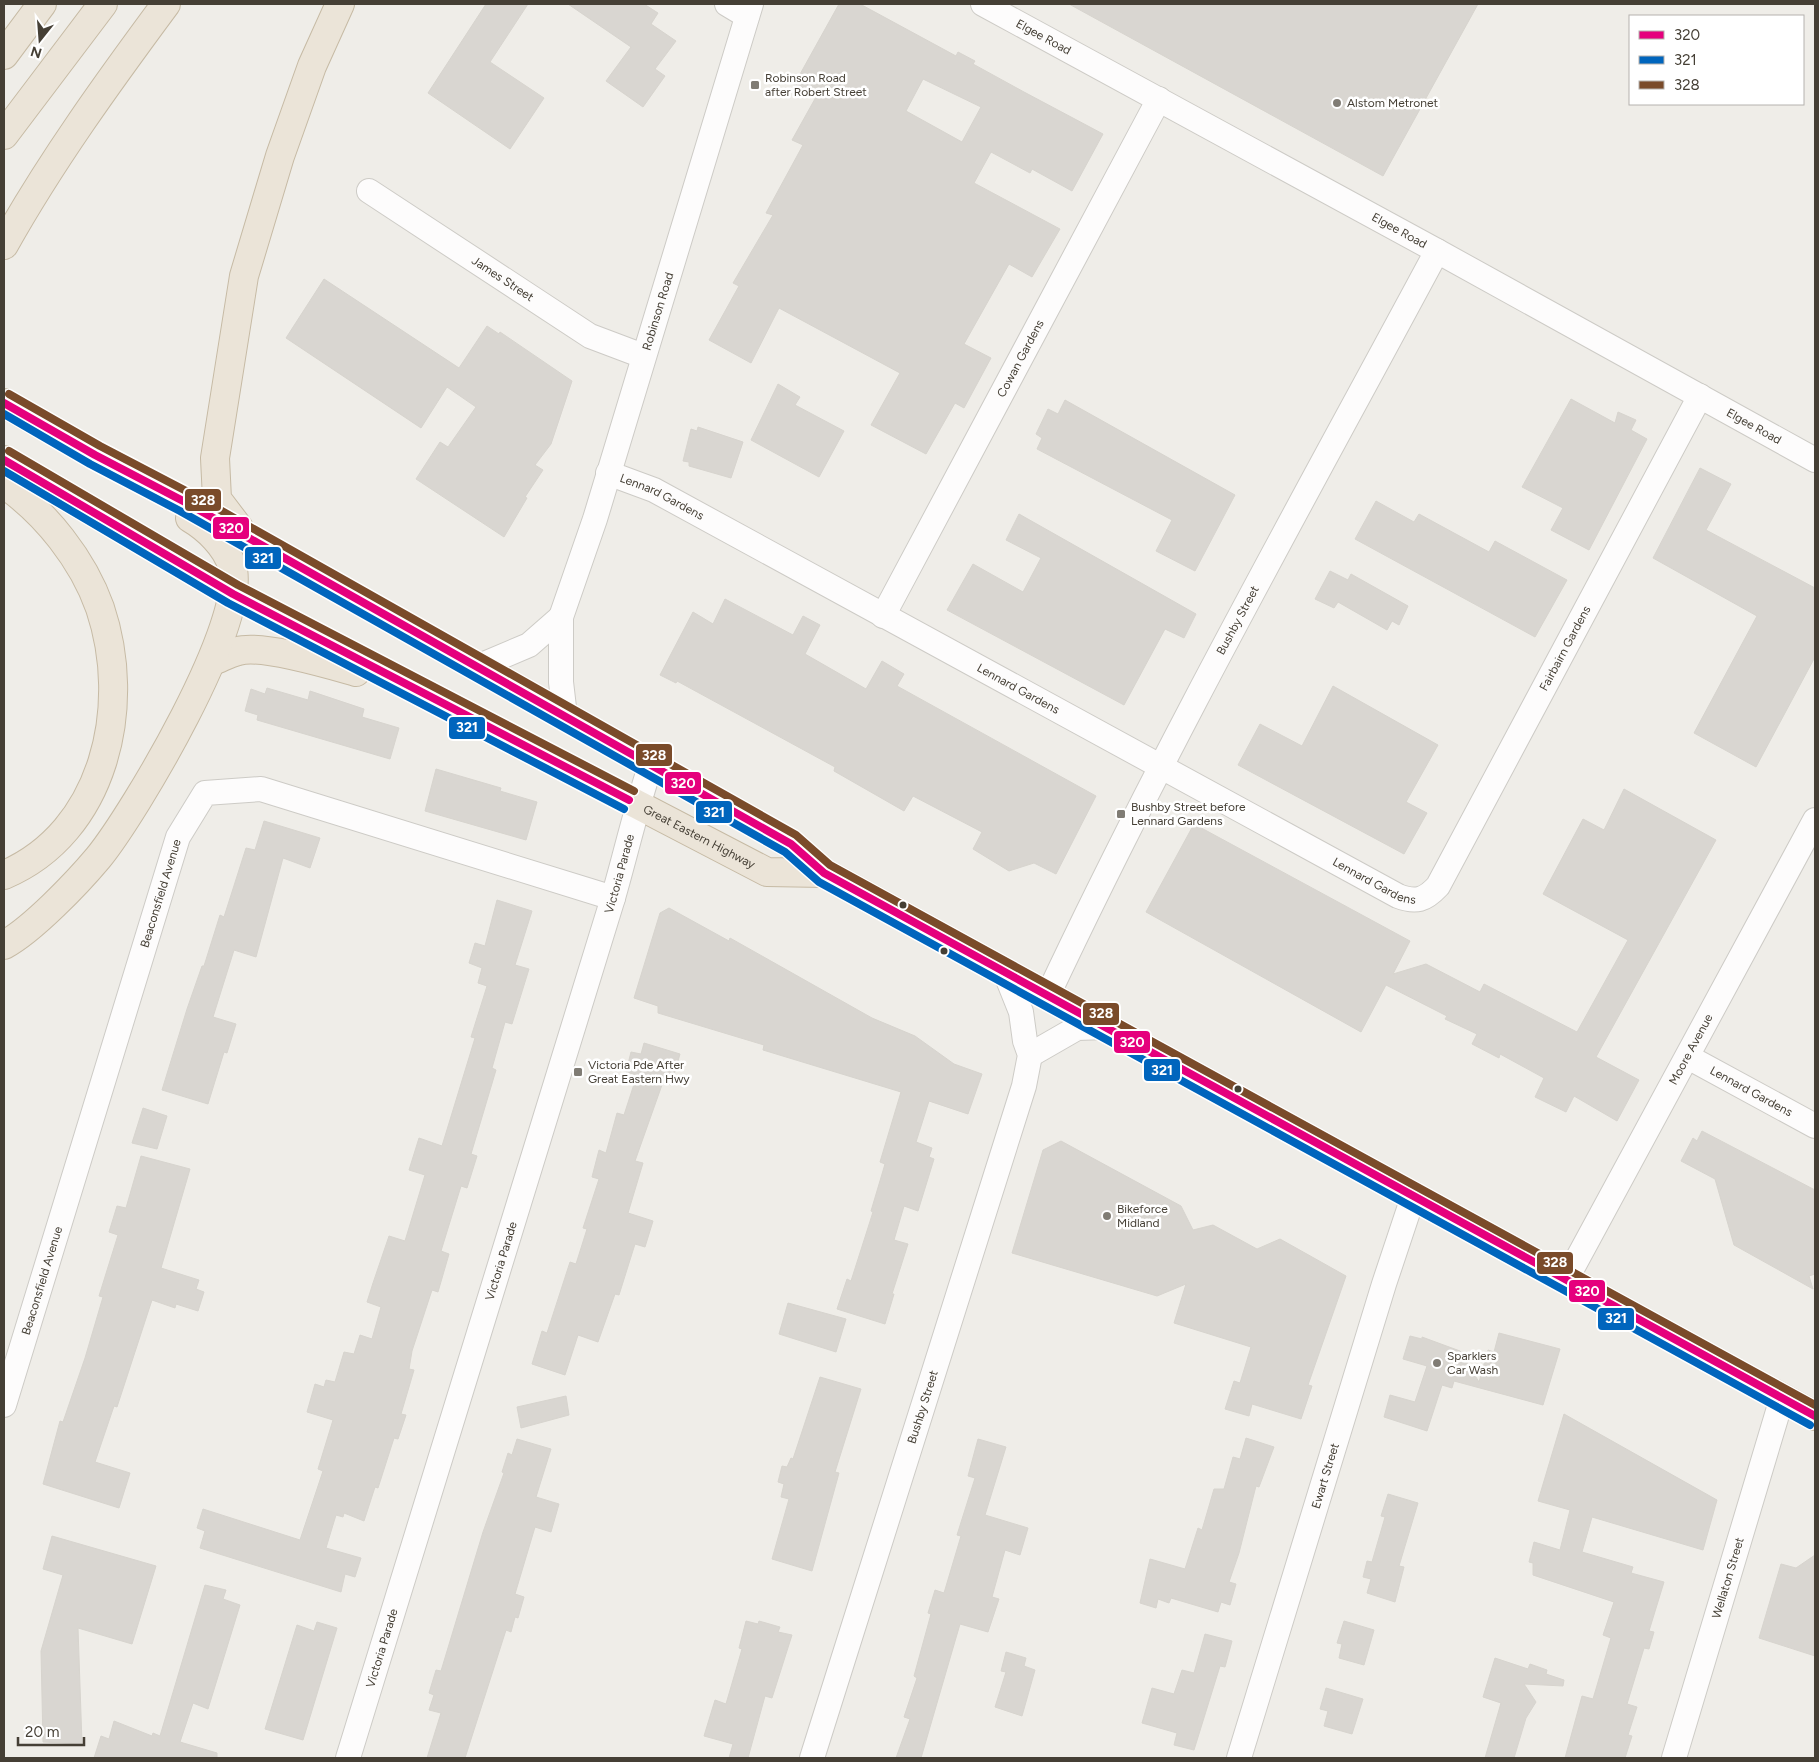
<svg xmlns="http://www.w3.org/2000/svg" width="1819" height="1762" font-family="Figtree,sans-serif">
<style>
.building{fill:#d9d6d1;stroke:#d7d4ce;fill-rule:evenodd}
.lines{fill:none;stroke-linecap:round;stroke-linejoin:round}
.street-casing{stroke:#cdcbc6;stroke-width:26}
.highway-casing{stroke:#c6baa4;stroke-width:30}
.street{stroke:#fdfcfc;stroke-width:24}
.highway{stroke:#ebe4d8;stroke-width:28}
.bus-1-casing{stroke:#fff;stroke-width:11}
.bus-2-casing{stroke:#fff;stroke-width:11}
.bus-3-casing{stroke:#fff;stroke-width:11}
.bus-1{stroke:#e5007d;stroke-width:8}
.bus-2{stroke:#0065bd;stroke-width:8}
.bus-3{stroke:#7a4b2a;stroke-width:8}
.poi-dot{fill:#807c74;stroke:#fff;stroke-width:2}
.bus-dot{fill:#453f35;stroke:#fff;stroke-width:2}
.labels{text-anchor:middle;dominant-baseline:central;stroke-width:5;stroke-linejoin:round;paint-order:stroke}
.street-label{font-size:12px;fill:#453f35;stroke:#fff}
.poi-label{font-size:12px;fill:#453f35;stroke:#fff;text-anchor:start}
.line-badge{stroke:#fff;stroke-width:2}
.badge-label{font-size:14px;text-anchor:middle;font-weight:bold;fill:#fff}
</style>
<rect width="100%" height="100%" fill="#efede8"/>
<g class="building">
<path d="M486 4H528L490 62 544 98 510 149 428 93Z"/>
<path d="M568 4H644L658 13 651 24 676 41 655 69 665 76 643 107 606 81 631 47Z"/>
<path d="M839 4H860L956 56 958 52 975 61 973 64 1024 92 1103 134 1072 191 1032 169 1030 173 991 152 974 183 1060 229 1032 277 1009 264 964 344 991 358 964 408 955 403 926 454 871 425 900 373 779 308 751 363 709 340 739 286 733 283 773 215 766 213 803 145 792 140 816 97 794 85ZM923 79 981 107 962 142 906 111Z"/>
<path d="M1069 4H1478L1383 176Z"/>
<path d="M324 279 459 368 487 326 499 334 500 332 572 381 551 444 535 465 543 470 525 497 527 498 504 537 416 479 440 442 448 447 476 407 447 387 421 428 286 338Z"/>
<path d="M778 384 800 397 795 405 844 431 819 477 751 440Z"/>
<path d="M1571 399 1615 423 1618 412 1636 420 1631 430 1647 439 1589 550 1551 530 1563 508 1522 487Z"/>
<path d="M1065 400 1235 495 1195 571 1156 551 1172 520 1037 449 1042 438 1036 434 1048 409 1058 414Z"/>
<path d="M698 427 743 442 731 478 689 466V462L683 461 691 429 697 431Z"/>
<path d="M1700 468 1731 484 1706 530 1815 588V657L1756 767 1694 733 1757 616 1653 558Z"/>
<path d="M1376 501 1414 522 1419 514 1489 552 1495 541 1567 580 1535 637 1355 539Z"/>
<path d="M1019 514 1196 614 1184 638 1165 629 1124 705 947 610 973 564 1023 592 1041 558 1006 540Z"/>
<path d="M1330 571 1348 580 1351 574 1408 606 1399 625 1392 621 1387 630 1338 602 1334 608 1315 599Z"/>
<path d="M725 599 793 635 803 616 820 625 805 654 866 689 882 661 904 674 897 686 1096 796 1056 874 1034 863 1009 871 973 849 982 832 913 796 904 811 834 771 835 767 677 681 676 683 660 675 693 612 713 624Z"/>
<path d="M1333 686 1438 745 1406 802 1427 813 1404 854 1238 765 1260 724 1302 746Z"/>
<path d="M267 688 308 700 310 691 364 709 362 717 399 728 390 759 257 720 258 715 245 711 251 689 265 694Z"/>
<path d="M436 769 501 788 500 791 537 802 526 840 425 811Z"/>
<path d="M1624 789 1716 840 1596 1057 1639 1080 1617 1121 1574 1096 1566 1112 1535 1097 1544 1078 1500 1054 1499 1058 1472 1044 1477 1034 1445 1019 1447 1016 1386 985 1361 1032 1146 912 1194 824 1410 941 1393 974 1426 964 1480 992 1484 984 1577 1032 1628 940 1543 894 1583 819 1604 830Z"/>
<path d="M264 821 320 838 310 868 283 858 256 957 234 950 213 1017 236 1024 227 1053 224 1052 208 1104 162 1090 187 1009 202 966H204L220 915 224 917 246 848 255 850Z"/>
<path d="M497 900 532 911 515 965 529 969 512 1024 505 1022 492 1068 496 1070 471 1154 477 1156 467 1188 461 1186 441 1251 449 1254 438 1292 432 1290 412 1351 409 1369 414 1370 401 1414 406 1415 398 1439 394 1438 378 1488 375 1487 364 1521 344 1513 343 1517 336 1515 326 1548 361 1558 355 1577 345 1574 341 1592 200 1548 205 1531 197 1528 203 1509 300 1540 323 1471 318 1469 333 1420 307 1412 315 1384 324 1387 326 1380 335 1382 344 1352 354 1354 360 1335 372 1339 381 1307 367 1302 373 1283 389 1236 405 1241 425 1175 409 1170 419 1138 442 1146 475 1038 471 1037 487 986 478 983 482 968 469 963 475 943 485 946Z"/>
<path d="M669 908 729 941 730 938 872 1018 915 1036 954 1064 982 1074 968 1114 929 1101 916 1142 932 1148 929 1157 934 1159 918 1211 904 1206 894 1240 908 1244 892 1294H894L885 1324 837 1309 847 1279 851 1281 873 1212 871 1211 885 1164 880 1162 901 1092 763 1050 764 1045 658 1013V1006L634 998 660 913Z"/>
<path d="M644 1043 680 1054 671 1085 663 1082 635 1161 643 1163 628 1213 653 1221 645 1247 635 1244 619 1295 615 1294 598 1342 578 1335 565 1375 532 1364 542 1331 547 1333 570 1262 576 1264 587 1229 583 1228 599 1179 592 1177 599 1150 606 1153 617 1113 624 1115 637 1075 626 1072 631 1052 641 1054Z"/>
<path d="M143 1108 167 1116 157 1149 132 1143Z"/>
<path d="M1702 1131 1815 1190V1274L1809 1276 1813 1289 1734 1245 1715 1179 1681 1161 1693 1138 1697 1141Z"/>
<path d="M1061 1141 1181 1206 1193 1230 1213 1225 1257 1249 1280 1239 1346 1276 1308 1385 1312 1386 1301 1419 1252 1404 1249 1416 1225 1409 1234 1381 1240 1383 1251 1347 1174 1323 1186 1284 1157 1296 1012 1253 1043 1150Z"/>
<path d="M141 1156 190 1169 161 1268 199 1280 196 1289 204 1292 198 1311 176 1304 175 1308 152 1300 150 1306 117 1407 114 1406 95 1462 130 1473 119 1508 43 1484 60 1421 63 1422 85 1358 103 1297 99 1296 118 1235 109 1232 117 1206 126 1208Z"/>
<path d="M788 1303 846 1319 836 1352 779 1334Z"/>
<path d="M1499 1333 1560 1349 1543 1405 1454 1381 1452 1388 1442 1385 1427 1431 1384 1417 1390 1395 1415 1402 1427 1366 1403 1359 1410 1336 1422 1339V1337L1460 1351 1479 1382 1488 1350 1494 1352Z"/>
<path d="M820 1377 861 1389 835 1472 839 1473 812 1571 772 1559 789 1499 781 1497 784 1484 778 1482 782 1466 787 1467 791 1458 793 1459Z"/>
<path d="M566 1396 569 1415 521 1428 517 1407Z"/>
<path d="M1564 1414 1717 1500 1703 1550 1592 1517 1582 1552 1633 1567 1631 1573 1664 1582 1649 1631 1654 1632 1649 1649 1644 1648 1627 1704 1637 1707 1628 1735 1632 1736 1625 1758H1565L1582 1696 1593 1699 1611 1638 1603 1635 1614 1602 1533 1575V1563L1529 1562 1534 1542 1560 1550 1570 1510 1538 1501Z"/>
<path d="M1246 1438 1274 1447 1259 1487 1256 1486 1239 1553 1229 1582 1236 1584 1230 1605 1221 1602 1218 1612 1171 1598 1169 1603 1158 1599 1156 1608 1140 1603 1150 1559 1185 1569 1198 1528 1202 1530 1214 1489H1224L1233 1457 1240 1459Z"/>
<path d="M517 1439 551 1449 536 1497 559 1504 551 1532 535 1527 515 1594 524 1597 518 1618 515 1617 511 1632 506 1630 465 1758H427L441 1713 429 1710 434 1695 429 1693 436 1670 441 1671 483 1532 504 1473 502 1472 508 1453 512 1455Z"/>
<path d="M978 1439 1006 1447 985 1515 1028 1528 1020 1555 1005 1550 992 1597 999 1599 988 1632 960 1624 921 1758H896L910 1719 904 1717 917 1678 914 1676 931 1614 928 1613 935 1590 944 1593 961 1536 957 1535 975 1478 968 1476Z"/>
<path d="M1388 1494 1418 1503 1399 1566 1404 1567 1395 1602 1367 1593 1371 1579 1363 1577 1367 1561 1372 1562 1385 1517 1381 1516Z"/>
<path d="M52 1536 156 1566 132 1644 78 1628 82 1744 43 1742 41 1651 63 1575 43 1569Z"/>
<path d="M1815 1555V1656L1759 1638 1781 1564 1796 1568Z"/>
<path d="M205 1585 226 1590 223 1599 240 1605 208 1709 193 1703 180 1742 217 1753V1758H94L101 1736 109 1739 114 1721 152 1736 153 1733 160 1736Z"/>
<path d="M746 1621 758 1624 759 1621 780 1627 778 1632 792 1635 772 1698 765 1696 748 1758H729L733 1744 704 1736 715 1700 726 1704 742 1649 739 1648Z"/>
<path d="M1344 1621 1374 1630 1364 1665 1339 1658 1342 1644 1337 1643Z"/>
<path d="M317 1622 337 1628 303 1740 265 1729 297 1625 314 1631Z"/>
<path d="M1205 1634 1232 1641 1225 1667 1220 1666 1194 1750 1174 1745 1177 1733 1142 1723 1152 1688 1174 1694 1182 1670 1194 1673Z"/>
<path d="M1006 1652 1026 1658 1024 1666 1035 1670 1022 1716 995 1707 1006 1672 1001 1671Z"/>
<path d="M1495 1658 1528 1669 1530 1664 1547 1670 1546 1674 1564 1680 1563 1686 1524 1684 1536 1702 1526 1718 1514 1758H1485L1501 1703 1483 1697Z"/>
<path d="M1326 1688 1363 1699 1352 1734 1324 1726 1328 1711 1320 1709Z"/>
</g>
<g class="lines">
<defs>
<g id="street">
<path d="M727 4 747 16"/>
<path id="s1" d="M983 4 1437 251 1815 460"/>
<path id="s2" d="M369 191 590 336 643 356"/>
<path id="s3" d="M608 473 654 490 1398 896C1416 903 1425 900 1438 886L1700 396"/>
<path id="s4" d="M883 616 1159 99"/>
<path d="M477 667 529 645 561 617"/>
<path id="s5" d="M565 716 561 682V617L595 519 751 4"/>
<path id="s6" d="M1048 995C1167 742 1305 497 1437 251"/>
<path d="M1030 1055 1077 1028 1107 1027"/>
<path id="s7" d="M1688 1057 1815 1126"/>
<path id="s8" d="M1567 1278 1815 820"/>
<path id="s9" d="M4 1405 178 837 205 793 261 789 613 898"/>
<path id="s10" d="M348 1758 613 898C626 853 636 808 651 764"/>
<path id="s11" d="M812 1758 1024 1086 1030 1055 1025 1041 1021 1012 1005 972"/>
<path id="s12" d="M1239 1758 1384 1284 1414 1194"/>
<path id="s13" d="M1674 1758 1782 1398"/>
</g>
<g id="highway">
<path d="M4 55 42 4"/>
<path d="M4 135 103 4"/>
<path d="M4 245C51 161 109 81 166 4"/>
<path d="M4 403 95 455 185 502 791 844 824 873 839 881 1815 1416"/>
<path id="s14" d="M4 460 233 594 767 872 824 873"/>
<path d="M4 484C46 513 83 560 100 608 133 706 105 832 4 875"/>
<path d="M239 528 217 499 215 458 244 276 280 156 312 66 340 4"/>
<path d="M213 661C221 658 229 653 238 651 262 644 331 665 356 672"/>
<path d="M4 945C32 930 77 883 98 858 134 814 250 619 232 566 226 546 207 528 190 518"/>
</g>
</defs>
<use href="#street" class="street-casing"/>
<use href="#highway" class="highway-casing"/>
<use href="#street" class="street"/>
<use href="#highway" class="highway"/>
<defs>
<g id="bus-1">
<path d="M4 403 95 455 185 502 791 844 824 873 1815 1416"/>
<path d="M4 460 233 594 629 800"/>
</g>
<g id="bus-2">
<path d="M4 414 90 464 180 511 785 852 819 882 1810 1425"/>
<path d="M4 471 228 603 624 809"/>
</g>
<g id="bus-3">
<path d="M9 394 100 446 190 493 796 835 830 865 1815 1405"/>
<path d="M9 451 238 585 634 791"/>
</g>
</defs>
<use href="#bus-1" class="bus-1-casing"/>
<use href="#bus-2" class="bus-2-casing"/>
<use href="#bus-3" class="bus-3-casing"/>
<use href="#bus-1" class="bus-1"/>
<use href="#bus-2" class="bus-2"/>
<use href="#bus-3" class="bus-3"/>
</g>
<g class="poi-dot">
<rect x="750" y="80" width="10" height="10" rx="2.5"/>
<circle cx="1337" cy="103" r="5"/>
<rect x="1116" y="809" width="10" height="10" rx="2.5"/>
<rect x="573" y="1067" width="10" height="10" rx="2.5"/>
<circle cx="1107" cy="1216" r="5"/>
<circle cx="1437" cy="1363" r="5"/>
</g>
<g class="bus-dot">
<circle cx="903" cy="905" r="4.5"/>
<circle cx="944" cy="951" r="4.5"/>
<circle cx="1238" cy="1089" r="4.5"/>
</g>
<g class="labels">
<g class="street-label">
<text stroke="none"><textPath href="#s1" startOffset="69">Elgee Road</textPath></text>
<text stroke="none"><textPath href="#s1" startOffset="474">Elgee Road</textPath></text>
<text stroke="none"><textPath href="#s2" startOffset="160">James Street</textPath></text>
<text stroke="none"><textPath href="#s5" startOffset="420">Robinson Road</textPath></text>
<text stroke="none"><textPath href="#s4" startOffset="292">Cowan Gardens</textPath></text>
<text stroke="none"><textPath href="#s1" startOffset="879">Elgee Road</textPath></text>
<text stroke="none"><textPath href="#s3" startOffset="59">Lennard Gardens</textPath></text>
<text stroke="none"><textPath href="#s6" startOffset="420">Bushby Street</textPath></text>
<text stroke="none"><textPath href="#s3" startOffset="1211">Fairbairn Gardens</textPath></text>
<text stroke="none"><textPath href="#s3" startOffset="464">Lennard Gardens</textPath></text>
<text stroke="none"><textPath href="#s14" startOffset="791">Great Eastern Highway</textPath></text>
<text stroke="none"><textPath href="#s10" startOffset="925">Victoria Parade</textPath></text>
<text stroke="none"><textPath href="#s3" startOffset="869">Lennard Gardens</textPath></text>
<text stroke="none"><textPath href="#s9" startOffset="535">Beaconsfield Avenue</textPath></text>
<text stroke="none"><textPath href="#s8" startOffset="260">Moore Avenue</textPath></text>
<text stroke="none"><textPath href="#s7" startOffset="72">Lennard Gardens</textPath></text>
<text stroke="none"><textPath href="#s10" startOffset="520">Victoria Parade</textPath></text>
<text stroke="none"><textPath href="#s9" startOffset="130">Beaconsfield Avenue</textPath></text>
<text stroke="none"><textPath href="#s11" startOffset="368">Bushby Street</textPath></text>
<text stroke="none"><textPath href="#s12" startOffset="295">Ewart Street</textPath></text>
<text stroke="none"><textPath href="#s13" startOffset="188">Wellaton Street</textPath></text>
<text stroke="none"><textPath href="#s10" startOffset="115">Victoria Parade</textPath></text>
</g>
<g class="poi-label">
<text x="765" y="78">Robinson Road<tspan x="765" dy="14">after Robert Street</tspan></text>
<text x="1347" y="103">Alstom Metronet</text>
<text x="1131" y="807">Bushby Street before<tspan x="1131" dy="14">Lennard Gardens</tspan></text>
<text x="588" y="1065">Victoria Pde After<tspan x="588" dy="14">Great Eastern Hwy</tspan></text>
<text x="1117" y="1209">Bikeforce<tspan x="1117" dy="14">Midland</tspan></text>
<text x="1447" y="1356">Sparklers<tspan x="1447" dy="14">Car Wash</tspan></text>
</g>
</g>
<g class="line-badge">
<rect x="184" y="488" width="38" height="24" rx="5" fill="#7a4b2a"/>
<rect x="212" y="516" width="38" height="24" rx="5" fill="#e5007d"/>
<rect x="244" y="546" width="38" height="24" rx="5" fill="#0065bd"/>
<rect x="448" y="716" width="38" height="24" rx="5" fill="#0065bd"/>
<rect x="635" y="743" width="38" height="24" rx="5" fill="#7a4b2a"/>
<rect x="664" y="771" width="38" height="24" rx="5" fill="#e5007d"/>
<rect x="695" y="800" width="38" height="24" rx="5" fill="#0065bd"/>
<rect x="1082" y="1002" width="38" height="24" rx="5" fill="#7a4b2a"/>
<rect x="1113" y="1030" width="38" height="24" rx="5" fill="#e5007d"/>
<rect x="1143" y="1058" width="38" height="24" rx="5" fill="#0065bd"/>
<rect x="1536" y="1251" width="38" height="24" rx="5" fill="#7a4b2a"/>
<rect x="1568" y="1279" width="38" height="24" rx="5" fill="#e5007d"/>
<rect x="1597" y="1307" width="38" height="24" rx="5" fill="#0065bd"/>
</g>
<g class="badge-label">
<text x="203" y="505">328</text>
<text x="231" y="533">320</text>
<text x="263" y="563">321</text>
<text x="467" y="732">321</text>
<text x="654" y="760">328</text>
<text x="683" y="788">320</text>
<text x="714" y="817">321</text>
<text x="1101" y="1018">328</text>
<text x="1132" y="1047">320</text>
<text x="1162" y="1075">321</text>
<text x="1555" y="1267">328</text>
<text x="1587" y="1296">320</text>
<text x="1616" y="1323">321</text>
</g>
<rect width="1819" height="1762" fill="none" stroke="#453f35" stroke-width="10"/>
<rect x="1629" y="15" width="175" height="90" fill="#ffffff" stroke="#b5b2ae"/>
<rect x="1639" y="31" width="25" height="8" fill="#e5007d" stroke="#b5b2ae"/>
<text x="1674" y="40" font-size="15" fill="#453f35">320</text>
<rect x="1639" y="56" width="25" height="8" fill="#0065bd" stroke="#b5b2ae"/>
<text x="1674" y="65" font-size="15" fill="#453f35">321</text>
<rect x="1639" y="81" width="25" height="8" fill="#7a4b2a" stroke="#b5b2ae"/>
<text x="1674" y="90" font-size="15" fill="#453f35">328</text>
<g transform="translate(40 40) rotate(197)" stroke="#ffffff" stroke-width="4" paint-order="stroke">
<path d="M0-4L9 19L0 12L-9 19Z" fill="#453f35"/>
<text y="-8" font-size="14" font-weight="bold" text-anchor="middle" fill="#453f35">N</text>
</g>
<path d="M18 1737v8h66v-8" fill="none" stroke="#453f35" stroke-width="2.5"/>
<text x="25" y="1737" font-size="15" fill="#453f35" stroke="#ffffff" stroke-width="4" paint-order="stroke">20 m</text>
</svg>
